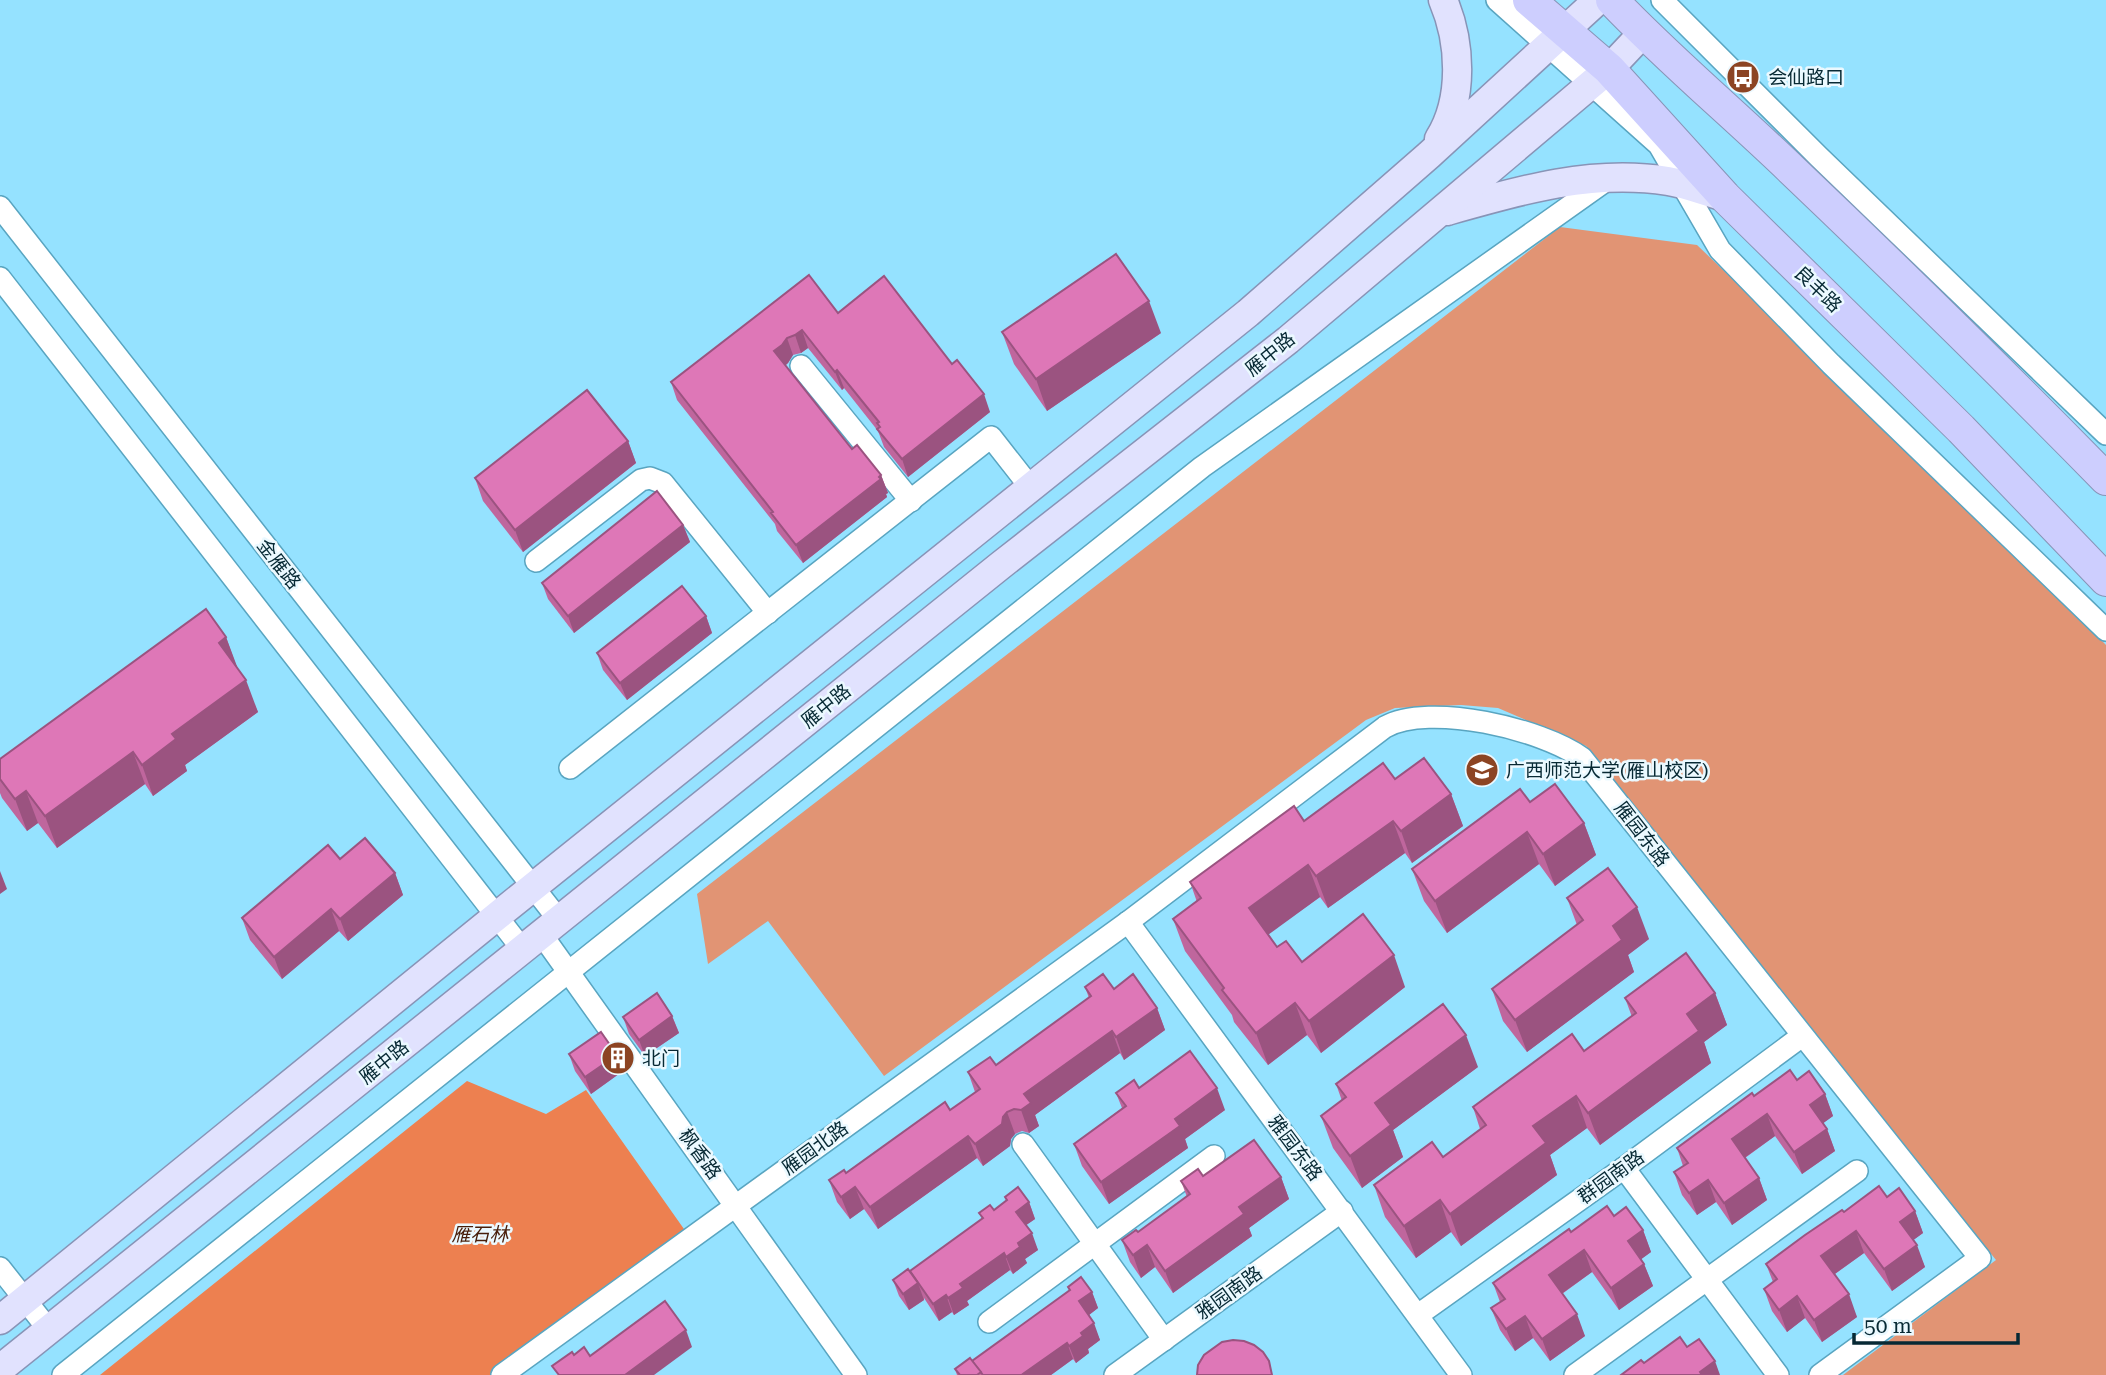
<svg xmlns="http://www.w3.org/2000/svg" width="2106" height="1375" font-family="'Roboto Serif','Noto Sans SC',serif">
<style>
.green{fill:#e19474}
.forest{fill:#ed8050}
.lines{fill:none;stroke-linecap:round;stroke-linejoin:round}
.minor-casing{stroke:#59a5c1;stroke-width:24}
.major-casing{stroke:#8894b7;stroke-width:31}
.highway-casing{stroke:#8894b7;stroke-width:34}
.minor{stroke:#fff;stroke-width:21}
.major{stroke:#e1e2fe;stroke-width:28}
.highway{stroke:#cdcefe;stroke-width:32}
.wall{fill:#bf669d}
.shaded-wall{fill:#9b5380}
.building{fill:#de77b7;stroke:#9b5380;stroke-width:2}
.labels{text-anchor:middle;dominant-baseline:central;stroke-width:5;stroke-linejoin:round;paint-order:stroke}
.poi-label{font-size:19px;fill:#072934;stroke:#ebf9ff;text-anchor:start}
.street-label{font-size:19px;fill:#072934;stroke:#ebf9ff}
.park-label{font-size:19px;font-style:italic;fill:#481e0a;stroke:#ebf9ff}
</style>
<rect width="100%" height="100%" fill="#95e2ff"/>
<path class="green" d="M1560 227 1697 245 1933 471 2106 645V1375H1843L1996 1260 1586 746 1498 708 1461 705 1395 708 1366 720 884 1076 768 921 708 964 697 894Z"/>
<path class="forest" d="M467 1081 546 1114 586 1090 691 1239 502 1375H100Z"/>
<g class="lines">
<defs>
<g id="minor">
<path d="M1497 0 1659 145 1720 250 1831 364 2106 630"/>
<path d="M1662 0 1819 157 2106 434"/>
<path d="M0 207 559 920"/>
<path d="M0 278 523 950"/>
<path d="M801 366 911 501"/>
<path d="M536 561 641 480 650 478 663 483 768 613"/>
<path d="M570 768 991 437 1031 488"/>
<path d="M1128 922 1461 1375"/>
<path d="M542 935 856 1375"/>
<path d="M1023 1144 1164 1340"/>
<path d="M1624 1168 1778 1375"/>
<path d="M0 1268 49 1330"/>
<path d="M1418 1315 1624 1168 1802 1036"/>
<path d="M989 1322 1214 1156"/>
<path d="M63 1375 1202 467 1611 177"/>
<path d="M502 1375 1128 922 1385 727C1429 702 1542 729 1582 758L1980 1258 1820 1375"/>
<path d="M1115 1375 1342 1211"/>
<path d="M1575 1375 1857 1171"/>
</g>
<g id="major">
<path d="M1439 139C1464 99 1461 42 1443 0"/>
<path d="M1447 211C1520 190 1592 169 1668 181 1687 184 1706 192 1725 197"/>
<path d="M0 1320 497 916 1248 313 1429 155 1598 0"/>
<path d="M0 1369 1001 565 1288 340 1609 69 1643 33"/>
</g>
<g id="highway">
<path d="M1529 0 1609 69 1725 197 1961 429 2106 580"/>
<path d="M1612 0C1669 60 1733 113 1793 171 1899 272 2004 375 2106 479"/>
</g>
</defs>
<use href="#minor" class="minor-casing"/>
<use href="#major" class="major-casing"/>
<use href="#highway" class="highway-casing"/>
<use href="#minor" class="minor"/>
<use href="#major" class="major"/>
<use href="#highway" class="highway"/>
</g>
<g class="wall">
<path d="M838 313 990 412 908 477 884 447 878 431 844 388 842 390 808 348 801 353 793 355 788 363 785 366 852 449 881 475 888 493 886 494 887 497 803 563 777 531 775 524 677 400 671 382Z"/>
<path d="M1002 332 1161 333 1047 411 1014 364Z"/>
<path d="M628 441 636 463 523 552 483 501 475 478Z"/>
<path d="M683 525 690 542 574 633 548 599 542 583Z"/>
<path d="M706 616 712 633 627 700 603 670 597 653Z"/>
<path d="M226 637 237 668 258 712 185 765 187 771 153 796 145 784 57 848 38 823 27 831 2 798 0 793V759Z"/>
<path d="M1395 779 1451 794 1463 826 1412 863 1405 853 1328 908 1320 897 1268 934 1277 947 1302 962 1405 987 1321 1053 1307 1035 1268 1065 1234 1022 1232 1015 1185 951 1173 919 1197 902 1190 882 1304 821Z"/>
<path d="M1530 802 1584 823 1596 855 1555 886 1539 864 1447 933 1424 901 1412 869Z"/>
<path d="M395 873 403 895 348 941 339 931 282 979 250 940 242 918Z"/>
<path d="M1567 898 1649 939 1628 955 1634 972 1527 1052 1503 1021 1492 989 1577 925Z"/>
<path d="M1085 987 1114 989 1157 1008 1165 1030 1124 1060 1120 1053 1035 1115 1039 1126 1029 1133 1022 1131 1015 1134 1011 1139 1010 1146 983 1166 977 1158 878 1229 864 1209 850 1219 837 1202 829 1180 846 1173 950 1110 975 1092 968 1072 996 1065 1089 998Z"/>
<path d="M1715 993 1727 1025 1704 1042 1711 1063 1600 1145 1587 1128 1550 1155 1557 1175 1461 1246 1451 1232 1416 1258 1385 1217 1374 1185 1443 1157 1480 1129 1473 1107 1584 1051 1632 1017 1625 998Z"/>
<path d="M672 1016 679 1033 645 1056 629 1034 623 1017Z"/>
<path d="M569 1054 623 1071 591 1094 575 1071Z"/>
<path d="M1478 1067 1393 1130 1403 1157 1362 1188 1333 1148 1321 1116 1342 1101 1336 1084Z"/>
<path d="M1797 1080 1825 1094 1833 1116 1823 1123 1827 1129 1835 1151 1802 1174 1775 1136 1745 1158 1759 1178 1767 1200 1732 1225 1716 1202 1697 1215 1682 1195 1674 1172 1683 1166 1677 1148 1754 1096Z"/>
<path d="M1139 1088 1225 1110 1185 1139 1188 1148 1109 1204 1082 1166 1074 1144 1122 1108 1116 1093Z"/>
<path d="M1281 1177 1289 1199 1249 1228 1252 1236 1173 1293 1155 1267 1141 1278 1130 1262 1122 1240 1138 1232 1187 1197 1181 1181Z"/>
<path d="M1005 1197 1029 1202 1035 1219 1026 1225 1038 1250 1025 1259 1027 1263 1013 1274 1010 1270 967 1301 969 1305 954 1315 952 1312 939 1321 924 1298V1300L909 1310 899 1296 893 1280 911 1273 982 1219 979 1213 994 1210 1006 1201Z"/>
<path d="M1887 1197 1915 1211 1923 1233 1913 1240 1925 1267 1892 1291 1864 1253 1835 1274 1857 1317 1822 1342 1805 1318 1787 1332 1772 1311 1764 1289 1773 1282 1766 1264 1844 1212Z"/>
<path d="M1614 1216 1643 1230 1651 1252 1641 1259 1644 1264 1653 1286 1619 1310 1592 1272 1562 1294 1585 1336 1550 1361 1533 1338 1515 1351 1500 1330 1491 1308 1500 1302 1493 1283 1571 1232Z"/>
<path d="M1068 1287 1092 1292 1098 1308 1089 1315 1100 1340 1088 1349 1089 1353 1076 1363 1073 1359 1051 1375H957L955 1369 973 1362 1069 1291Z"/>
</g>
<g class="shaded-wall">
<path d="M1149 301 1161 333 1047 411 1036 379Z"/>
<path d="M802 330 808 348 801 353 795 335Z"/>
<path d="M787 338 793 355 788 363 780 369 774 351Z"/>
<path d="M837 370 844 388 842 390 835 372Z"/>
<path d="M984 394 990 412 908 477 902 459Z"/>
<path d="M628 441 636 463 523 552 515 530Z"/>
<path d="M881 475 888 493 886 494 887 497 803 563 796 545Z"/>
<path d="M683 525 690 542 574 633 568 616Z"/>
<path d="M706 616 712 633 627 700 620 683Z"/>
<path d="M226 637 238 669 219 643Z"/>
<path d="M246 680 258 712 185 765 187 771 153 796 142 765 172 734Z"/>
<path d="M133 752 145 784 57 848 45 816Z"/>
<path d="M26 791 38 823 27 831 15 799Z"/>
<path d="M1451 794 1463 826 1412 863 1401 831Z"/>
<path d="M1393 821 1405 853 1328 908 1316 876Z"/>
<path d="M1584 823 1596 855 1555 886 1543 854Z"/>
<path d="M1527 832 1539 864 1447 933 1435 901Z"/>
<path d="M1308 865 1320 897 1261 940 1249 908Z"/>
<path d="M0 871 7 889 0 894Z"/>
<path d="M395 873 403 895 348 941 340 919Z"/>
<path d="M1637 907 1649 939 1628 955 1634 972 1527 1052 1515 1020 1613 926Z"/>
<path d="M331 909 339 931 282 979 274 957Z"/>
<path d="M1394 955 1405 987 1321 1053 1309 1021Z"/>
<path d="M1715 993 1727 1025 1704 1042 1711 1063 1600 1145 1588 1113 1687 1014Z"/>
<path d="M1295 1003 1307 1035 1268 1065 1256 1033Z"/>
<path d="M1157 1008 1165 1030 1124 1060 1116 1037Z"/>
<path d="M672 1016 679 1033 645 1056 639 1040Z"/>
<path d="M1112 1031 1120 1053 1035 1115 1039 1126 1029 1133 1021 1110 1024 1094Z"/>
<path d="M1466 1035 1478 1067 1393 1130 1403 1157 1362 1188 1350 1156 1375 1103Z"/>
<path d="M617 1055 623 1071 591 1094 585 1077Z"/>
<path d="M1217 1088 1225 1110 1185 1139 1188 1148 1109 1204 1101 1182 1175 1119Z"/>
<path d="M1825 1094 1833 1116 1818 1127 1810 1105Z"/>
<path d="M1576 1096 1587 1128 1550 1155 1557 1175 1461 1246 1450 1214 1533 1126Z"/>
<path d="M1007 1112 1015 1134 1011 1139 1010 1146 983 1166 975 1144 1003 1117Z"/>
<path d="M1767 1114 1775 1136 1740 1161 1732 1139Z"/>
<path d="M1827 1129 1835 1151 1802 1174 1794 1152Z"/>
<path d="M968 1136 977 1158 878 1229 870 1207Z"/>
<path d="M1281 1177 1289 1199 1249 1228 1252 1236 1173 1293 1165 1271 1239 1207Z"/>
<path d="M1759 1178 1767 1200 1732 1225 1724 1203Z"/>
<path d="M1708 1180 1716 1202 1697 1215 1689 1193Z"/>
<path d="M855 1187 864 1209 850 1219 841 1197Z"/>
<path d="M1440 1200 1451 1232 1416 1258 1404 1226Z"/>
<path d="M1029 1202 1035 1219 1022 1228 1016 1212Z"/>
<path d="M1915 1211 1923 1233 1908 1244 1900 1222Z"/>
<path d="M1643 1230 1651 1252 1636 1263 1628 1241Z"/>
<path d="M1856 1231 1864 1253 1829 1278 1821 1256Z"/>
<path d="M1032 1233 1038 1250 1025 1259 1027 1263 1013 1274 1006 1257 1018 1243Z"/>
<path d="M1147 1245 1155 1267 1141 1278 1133 1255Z"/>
<path d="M1917 1245 1925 1267 1892 1291 1884 1269Z"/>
<path d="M1584 1250 1592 1272 1557 1297 1549 1275Z"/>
<path d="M1004 1253 1010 1270 967 1301 969 1305 954 1315 948 1298 960 1284Z"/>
<path d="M1644 1264 1653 1286 1619 1310 1611 1288Z"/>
<path d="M918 1283 924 1300 909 1310 903 1294Z"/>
<path d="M1092 1292 1098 1308 1085 1318 1079 1301Z"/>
<path d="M1849 1294 1857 1317 1822 1342 1814 1320Z"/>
<path d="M946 1295 952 1312 939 1321 933 1304Z"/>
<path d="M1797 1296 1805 1318 1787 1332 1779 1310Z"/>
<path d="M1577 1314 1585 1336 1550 1361 1542 1339Z"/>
<path d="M1525 1316 1533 1338 1515 1351 1506 1329Z"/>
<path d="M1094 1323 1100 1340 1088 1349 1089 1353 1076 1363 1069 1346 1081 1333Z"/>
<path d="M686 1330 692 1347 654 1375H625Z"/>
<path d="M1067 1343 1073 1359 1051 1375H1023V1374Z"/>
<path d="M1715 1361 1720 1375H1701L1700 1372Z"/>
</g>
<g class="building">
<path d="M1116 254 1149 301 1036 379 1002 332Z"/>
<path d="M809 275 838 313 884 276 952 364 957 360 984 394 902 459 877 429 880 427 877 423 879 422 837 370 835 372 802 330 795 335 787 338 782 345 774 351 852 449 857 445 881 475 879 477 881 479 796 545 771 513 773 512 671 382Z"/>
<path d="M587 390 628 441 515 530 475 478Z"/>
<path d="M657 491 683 525 568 616 542 583Z"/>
<path d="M682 586 706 616 620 683 597 653Z"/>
<path d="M206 609 226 637 219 643 246 680 172 734 176 739 142 765 133 752 45 816 26 791 15 799 0 779V759Z"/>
<path d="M1424 758 1451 794 1401 831 1393 821 1316 876 1308 865 1249 908 1277 947 1286 941 1302 962 1363 914 1394 955 1309 1021 1295 1003 1256 1033 1222 990 1224 988 1173 919 1201 898 1190 882 1294 806 1304 821 1383 763 1395 779Z"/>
<path d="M1555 784 1584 823 1543 854 1527 832 1435 901 1412 869 1520 789 1530 802Z"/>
<path d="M365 838 395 873 340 919 331 909 274 957 242 918 328 845 340 859Z"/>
<path d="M1608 868 1637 907 1613 926 1622 940 1515 1020 1492 989 1583 920 1567 898Z"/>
<path d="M1686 953 1715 993 1687 1014 1699 1031 1588 1113 1576 1096 1533 1126 1546 1143 1450 1214 1440 1200 1404 1226 1374 1185 1432 1142 1443 1157 1486 1125 1473 1107 1572 1034 1584 1051 1636 1013 1625 998Z"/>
<path d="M1103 974 1114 989 1133 974 1157 1008 1116 1037 1112 1031 1024 1094 1031 1103 1021 1110 1014 1109 1007 1112 1003 1117 1002 1124 975 1144 968 1136 870 1207 855 1187 841 1197 829 1180 844 1170 846 1173 945 1102 950 1110 980 1089 968 1072 990 1057 996 1065 1091 996 1085 987Z"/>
<path d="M657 993 672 1016 639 1040 623 1017Z"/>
<path d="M1443 1004 1466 1035 1375 1103 1391 1125 1350 1156 1321 1116 1346 1097 1336 1084Z"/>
<path d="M601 1032 617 1055 585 1077 569 1054Z"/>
<path d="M1190 1051 1217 1088 1175 1119 1180 1126 1101 1182 1074 1144 1126 1106 1116 1093 1134 1080 1139 1088Z"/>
<path d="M1790 1070 1797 1080 1809 1071 1825 1094 1810 1105 1827 1129 1794 1152 1767 1114 1732 1139 1759 1178 1724 1203 1708 1180 1689 1193 1674 1172 1688 1163 1677 1148 1752 1093 1754 1096Z"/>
<path d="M1254 1140 1281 1177 1239 1207 1244 1214 1165 1271 1147 1245 1133 1255 1122 1240 1136 1230 1138 1232 1190 1194 1181 1181 1198 1169 1203 1176Z"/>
<path d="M1879 1186 1887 1197 1899 1188 1915 1211 1900 1222 1917 1245 1884 1269 1856 1231 1821 1256 1849 1294 1814 1320 1797 1296 1779 1310 1764 1289 1777 1279 1766 1264 1805 1235 1842 1210 1844 1212Z"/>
<path d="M1018 1187 1029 1202 1016 1212 1032 1233 1018 1243 1020 1247 1006 1257 1004 1253 960 1284 963 1288 948 1298 946 1295 933 1304 910 1271 983 1218 979 1213 990 1205 994 1210 1007 1200 1005 1197Z"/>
<path d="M1607 1206 1614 1216 1626 1207 1643 1230 1628 1241 1644 1264 1611 1288 1584 1250 1549 1275 1577 1314 1542 1339 1525 1316 1506 1329 1491 1308 1505 1299 1493 1283 1569 1229 1571 1232Z"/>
<path d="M908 1269 918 1283 903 1294 893 1280Z"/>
<path d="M1081 1277 1092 1292 1079 1301 1094 1323 1081 1333 1083 1336 1069 1346 1067 1343 1023 1374 1024 1375H983L972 1361 1070 1290 1068 1287Z"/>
<path d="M665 1301 686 1330 625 1375H559L552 1366 572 1352 574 1355 584 1347 590 1356Z"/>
<path d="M1680 1337 1687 1347 1699 1339 1715 1361 1700 1372 1702 1375H1621L1641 1360 1644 1363Z"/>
<path d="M1233 1340 1244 1341 1254 1345 1263 1352 1269 1361 1272 1375H1197L1198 1365 1204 1355 1222 1342Z"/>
<path d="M970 1358 981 1372 977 1375H960L955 1369Z"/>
</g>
<defs>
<symbol id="bus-disc" viewBox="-11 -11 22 22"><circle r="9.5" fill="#8c4423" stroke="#ebf9ff"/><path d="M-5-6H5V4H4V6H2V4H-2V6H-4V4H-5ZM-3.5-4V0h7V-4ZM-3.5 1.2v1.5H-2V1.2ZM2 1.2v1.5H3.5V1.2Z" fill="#fff"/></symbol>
<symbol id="university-disc" viewBox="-11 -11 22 22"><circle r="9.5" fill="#8c4423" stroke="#ebf9ff"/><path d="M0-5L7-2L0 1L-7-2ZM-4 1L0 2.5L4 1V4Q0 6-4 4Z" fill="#fff"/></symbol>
<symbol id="building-disc" viewBox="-11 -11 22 22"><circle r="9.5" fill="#8c4423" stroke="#ebf9ff"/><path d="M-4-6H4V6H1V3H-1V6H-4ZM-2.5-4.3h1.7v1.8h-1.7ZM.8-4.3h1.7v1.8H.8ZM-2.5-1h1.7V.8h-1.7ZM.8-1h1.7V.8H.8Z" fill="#fff"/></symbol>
</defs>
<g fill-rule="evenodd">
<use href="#bus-disc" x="1724" y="58" width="38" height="38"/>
<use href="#university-disc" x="1463" y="751" width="38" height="38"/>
<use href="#building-disc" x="599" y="1039" width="38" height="38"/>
</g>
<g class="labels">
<g class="poi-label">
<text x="1768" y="77">会仙路口</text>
<text x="1506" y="770">广西师范大学(雁山校区)</text>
<text x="642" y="1058">北门</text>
</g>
<g class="street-label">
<text transform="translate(1818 289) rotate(44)">良丰路</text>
<text transform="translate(1270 354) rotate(-39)">雁中路</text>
<text transform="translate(279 564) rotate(52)">金雁路</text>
<text transform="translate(826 706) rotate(-39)">雁中路</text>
<text transform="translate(1642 834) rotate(52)">雁园东路</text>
<text transform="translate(384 1062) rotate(-39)">雁中路</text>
<text transform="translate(815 1148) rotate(-36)">雁园北路</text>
<text transform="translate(1295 1148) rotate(53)">雅园东路</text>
<text transform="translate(700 1154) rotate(54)">枫香路</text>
<text transform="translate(1611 1177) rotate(-36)">群园南路</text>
<text transform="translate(1229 1293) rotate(-36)">雅园南路</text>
</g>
<g class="park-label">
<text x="480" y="1234">雁石林</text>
</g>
</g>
<path d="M1854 1333v10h164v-10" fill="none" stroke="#072934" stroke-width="3.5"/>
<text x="1864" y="1333" font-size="21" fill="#072934" stroke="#ebf9ff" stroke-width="5" paint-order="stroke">50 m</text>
</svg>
